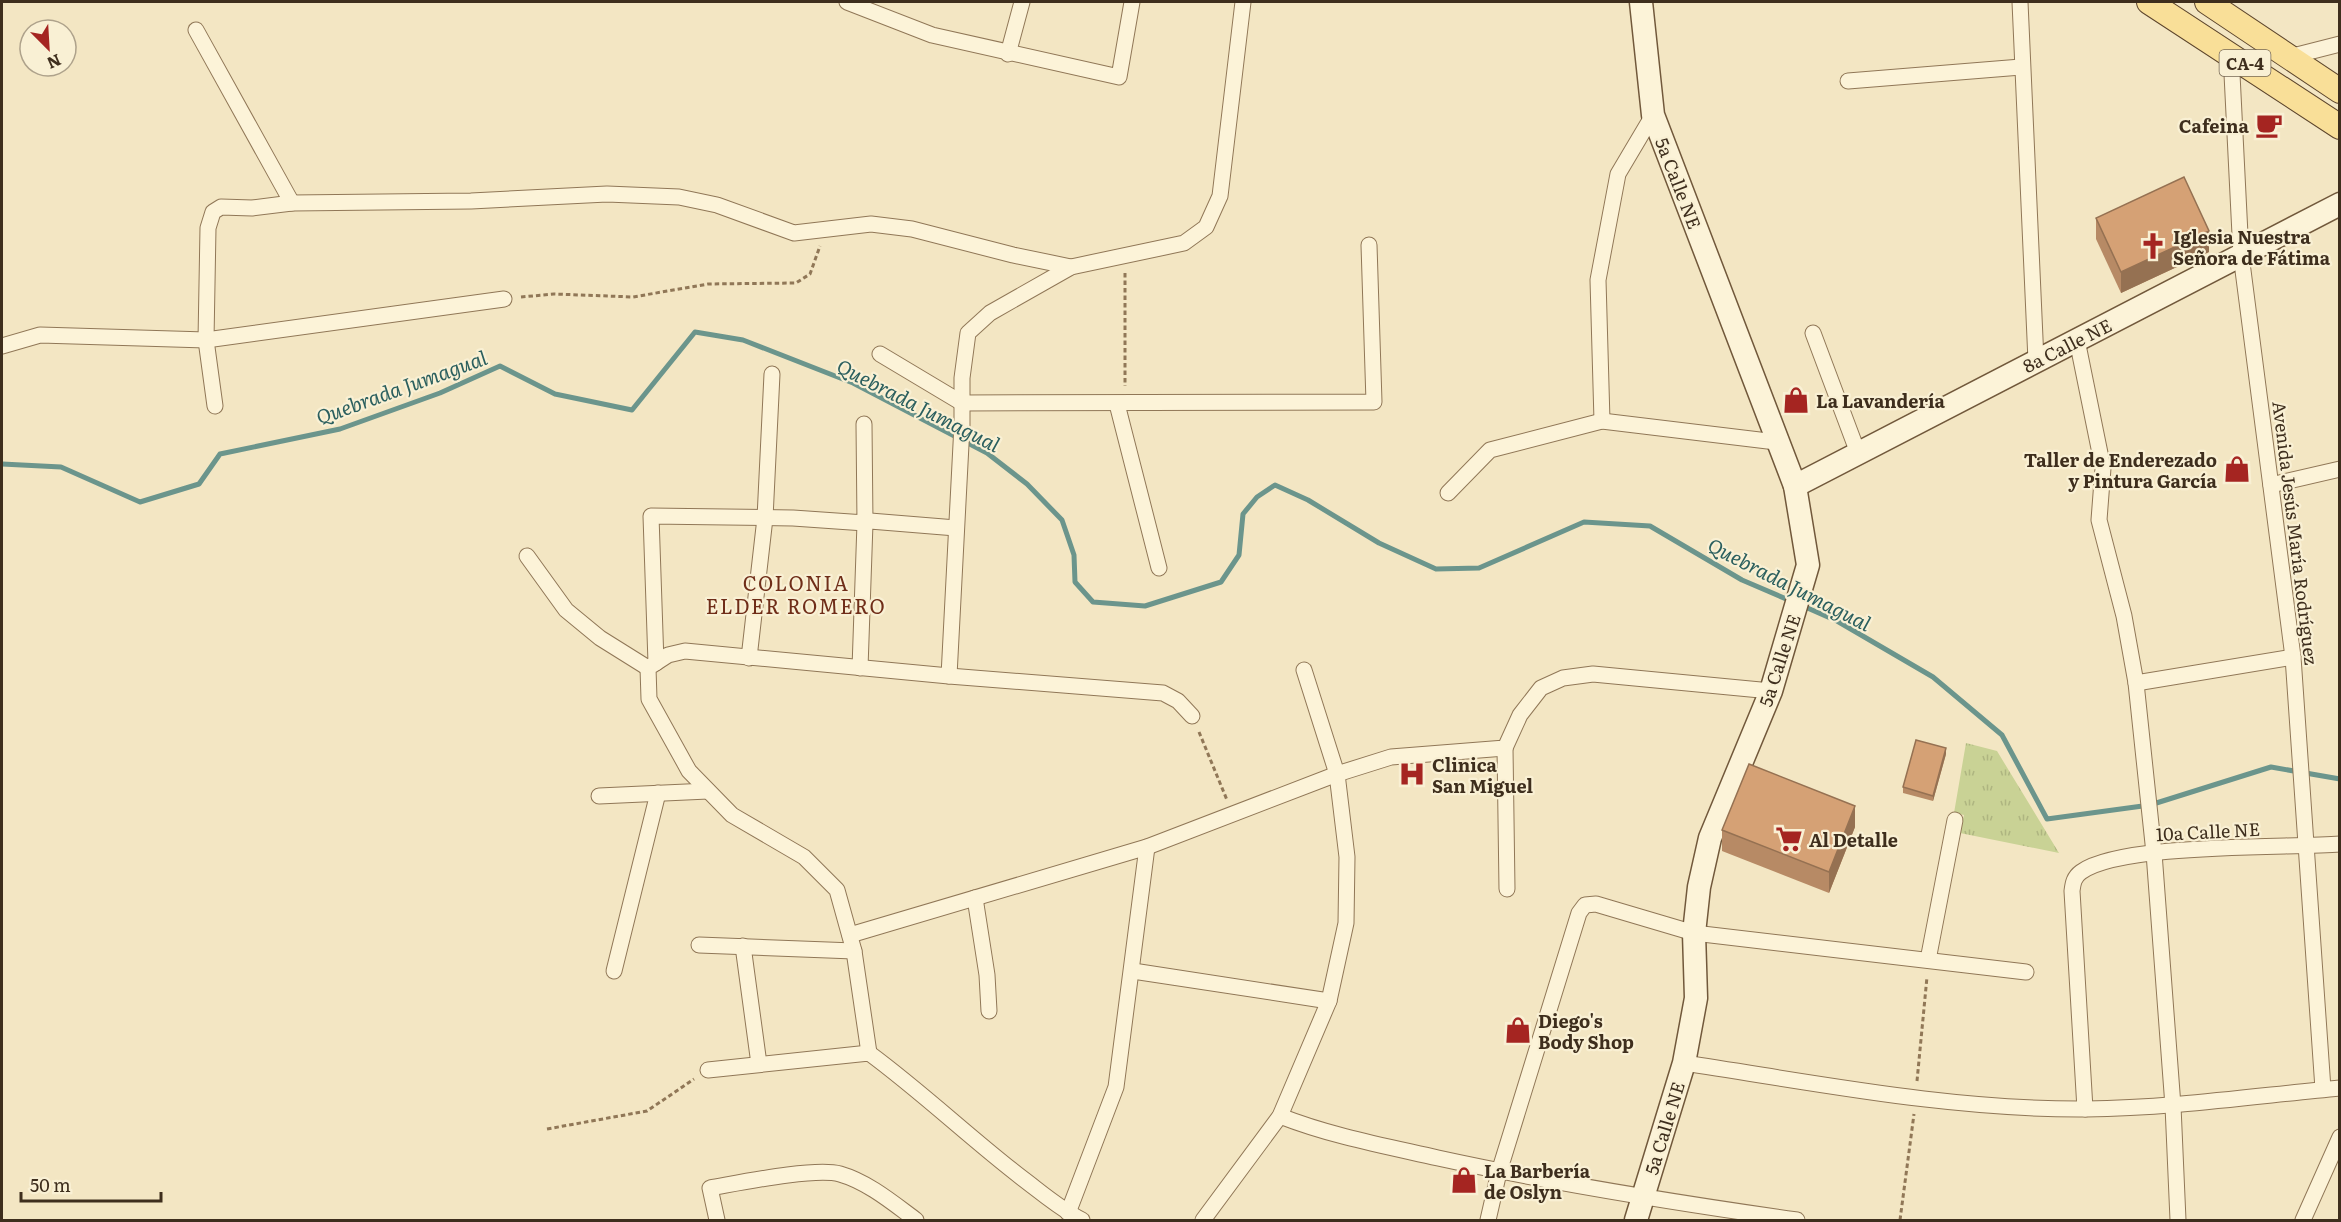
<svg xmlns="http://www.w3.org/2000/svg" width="2341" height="1222" font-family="Literata,serif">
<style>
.park{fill:url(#park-tufts)}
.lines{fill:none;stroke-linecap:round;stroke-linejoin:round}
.stream{stroke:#6b958c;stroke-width:5}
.street-casing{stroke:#907757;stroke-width:17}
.secondary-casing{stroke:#71583b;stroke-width:25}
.primary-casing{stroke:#5d452c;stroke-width:26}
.path{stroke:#907757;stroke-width:3;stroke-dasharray:4.5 3;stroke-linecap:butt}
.street{stroke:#fcf3d8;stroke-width:15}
.secondary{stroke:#fcf3d8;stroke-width:22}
.primary{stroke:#f9df98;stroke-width:24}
.wall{fill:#b78a65}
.shaded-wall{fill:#957152}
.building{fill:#d5a175;stroke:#957152;stroke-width:1.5}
.labels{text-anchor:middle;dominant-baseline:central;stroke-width:4.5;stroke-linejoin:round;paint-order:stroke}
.shield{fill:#f9f0d4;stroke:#766854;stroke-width:1.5}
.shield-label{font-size:16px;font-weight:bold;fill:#3e2e1d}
.poi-label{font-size:18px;font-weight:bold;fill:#3e2e1d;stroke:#f9f0d4;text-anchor:start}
.street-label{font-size:18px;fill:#3e2e1d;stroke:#f9f0d4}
.water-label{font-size:20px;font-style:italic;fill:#2b5f5e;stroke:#f9f0d4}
.neighbourhood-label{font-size:20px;letter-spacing:1.5px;fill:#6f2d18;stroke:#f9f0d4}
</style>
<defs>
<pattern id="park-tufts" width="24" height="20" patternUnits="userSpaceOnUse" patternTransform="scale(1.5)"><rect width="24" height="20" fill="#c9d295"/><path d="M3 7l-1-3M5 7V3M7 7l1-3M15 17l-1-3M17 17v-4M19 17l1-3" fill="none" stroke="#aeb580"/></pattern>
</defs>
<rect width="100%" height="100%" fill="#f3e6c3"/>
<path class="park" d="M1966 743 1997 751 2059 853 1960 833 1964 815 1954 813Z"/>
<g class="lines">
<g class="stream">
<path d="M2 464 61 467 140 502 199 484 220 454 340 429 440 393 500 366 555 394 632 410 695 332 743 340 853 383 987 453 1027 484 1062 520 1074 555 1075 582 1093 602 1145 606 1221 582 1239 555 1243 514 1257 497 1275 485 1308 500 1379 543 1436 569 1479 568 1584 522 1650 526 1742 580 1791 601"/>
<path d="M1803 606 1837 621 1933 677 2002 735 2047 819 2150 805 2271 767 2340 779"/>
</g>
<defs>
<g id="street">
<path d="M847 2 932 35 1119 77 1132 2"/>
<path d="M2020 2 2036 361"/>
<path d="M196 30 292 203"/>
<path d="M1008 54 1022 2"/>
<path d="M2231 54 2241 255 2293 657 2323 1089"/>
<path d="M2289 57 2340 44"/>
<path d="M1848 81 2021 67"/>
<path d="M1813 333 1858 453"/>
<path d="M2077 340 2103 468 2099 520 2124 616 2136 683 2154 853 2173 1106 2178 1220"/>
<path d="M2 346 40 335 206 340 504 299"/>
<path d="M880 354 962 403 1374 402 1369 245"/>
<path d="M1117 404 1159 568"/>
<path d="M215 406 206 340 208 228 213 212 221 207 252 208 292 203 471 201 607 194 679 197 717 205 794 233 871 224 912 229 1013 255 1071 267"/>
<path d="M1602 421 1598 280 1618 174 1653 115"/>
<path d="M2271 485 2340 469"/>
<path d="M1448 493 1490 450 1602 421 1776 442"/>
<path d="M527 556 566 610 600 638 648 668"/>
<path d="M749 658 765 518 772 374"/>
<path d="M656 663 651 516 793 518 865 523 864 424"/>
<path d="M860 668 865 523 870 521 956 528"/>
<path d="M949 676 1163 693 1178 701 1192 716"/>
<path d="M2136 683 2293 657"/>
<path d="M1505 748 1507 889"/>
<path d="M599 796 708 791"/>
<path d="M975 898 987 975 989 1011"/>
<path d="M850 935 1147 847 1337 774 1391 757 1505 748 1520 715 1541 688 1563 678 1593 674 1771 691"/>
<path d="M699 945 854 951"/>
<path d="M743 946 759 1064"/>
<path d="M1928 960 1955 820"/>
<path d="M614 971 658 793"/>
<path d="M1133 971 1329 1001"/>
<path d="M869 1053 854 951 837 890 804 857 732 815 689 771 649 699 648 668 668 655 685 651 949 676 962 425V378L968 333 990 313 1071 267 1184 243 1206 227 1220 196 1243 2"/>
<path d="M1684 1063C1817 1083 1951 1110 2086 1109 2171 1108 2255 1096 2340 1088"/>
<path d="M708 1070 869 1053C922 1092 970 1138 1022 1178 1042 1193 1060 1209 1082 1220"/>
<path d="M2085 1109 2072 891C2073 883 2074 877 2081 872 2121 843 2284 848 2340 844"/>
<path d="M1280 1116C1331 1136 1385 1146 1438 1158 1557 1184 1677 1203 1797 1220"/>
<path d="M1068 1213 1116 1087 1147 847"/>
<path d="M717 1220 710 1188C739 1183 815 1167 840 1174 868 1182 893 1203 916 1220"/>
<path d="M1203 1220 1280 1116 1329 1001 1346 923 1347 857 1337 774 1304 670"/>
<path d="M1488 1220 1499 1172 1579 913 1585 905 1596 904 1694 933 2026 972"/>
<path d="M2303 1220 2340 1137"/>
</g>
<g id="secondary">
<path d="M1795 486 2340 204"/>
<path d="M1636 1220 1684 1063 1696 998 1694 933 1699 887 1710 838 1771 691 1808 565 1795 486 1653 115 1641 2"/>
</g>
<g id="primary">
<path d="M2149 2 2340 127"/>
<path d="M2207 2 2340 91"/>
</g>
</defs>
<use href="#street" class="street-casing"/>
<use href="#secondary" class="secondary-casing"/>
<use href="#primary" class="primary-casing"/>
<g class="path">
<path d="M1125 273V386"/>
<path d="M521 297 554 294 633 297 708 284 796 283 810 274 820 246"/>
<path d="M1199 732 1227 800"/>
<path d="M1917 1081 1927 977"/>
<path d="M547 1129 647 1111 694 1079"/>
<path d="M1900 1220 1914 1114"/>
</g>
<use href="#street" class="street"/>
<use href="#secondary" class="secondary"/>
<use href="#primary" class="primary"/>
</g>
<g class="wall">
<path d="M2096 218 2209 252 2121 293 2096 239Z"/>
<path d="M1946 754 1933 801 1903 793V787Z"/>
<path d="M1855 827 1829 893 1722 851V830Z"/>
</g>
<g class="shaded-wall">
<path d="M2209 231V252L2121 293V272Z"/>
<path d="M1946 748V754L1933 801V796Z"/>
<path d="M1855 806V827L1829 893V872Z"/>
</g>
<g class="building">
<path d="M2184 177 2209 231 2121 272 2096 218Z"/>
<path d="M1916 740 1946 748 1933 796 1903 787Z"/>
<path d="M1749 764 1855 806 1829 872 1722 830Z"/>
</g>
<defs>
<symbol id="cafe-bare" viewBox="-9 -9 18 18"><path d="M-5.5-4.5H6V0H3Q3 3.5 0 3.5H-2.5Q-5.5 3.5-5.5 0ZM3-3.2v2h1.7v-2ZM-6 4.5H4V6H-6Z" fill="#a52521" stroke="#f9f0d4" stroke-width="2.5" paint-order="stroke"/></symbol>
<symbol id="church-bare" viewBox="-9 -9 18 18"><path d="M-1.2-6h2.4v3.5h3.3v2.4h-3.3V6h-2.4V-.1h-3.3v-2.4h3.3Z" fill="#a52521" stroke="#f9f0d4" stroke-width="2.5" paint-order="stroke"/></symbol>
<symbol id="shop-bare" viewBox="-9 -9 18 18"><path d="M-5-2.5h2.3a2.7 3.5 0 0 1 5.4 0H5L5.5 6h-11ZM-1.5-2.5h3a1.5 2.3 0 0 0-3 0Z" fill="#a52521" stroke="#f9f0d4" stroke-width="2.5" paint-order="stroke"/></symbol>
<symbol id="hospital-bare" viewBox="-9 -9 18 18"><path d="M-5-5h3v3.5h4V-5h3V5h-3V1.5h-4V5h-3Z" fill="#a52521" stroke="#f9f0d4" stroke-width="2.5" paint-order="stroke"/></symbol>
<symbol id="supermarket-bare" viewBox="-9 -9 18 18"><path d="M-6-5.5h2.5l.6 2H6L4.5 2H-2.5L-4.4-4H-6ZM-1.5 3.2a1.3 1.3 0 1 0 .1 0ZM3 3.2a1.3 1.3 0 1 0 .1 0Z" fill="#a52521" stroke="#f9f0d4" stroke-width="2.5" paint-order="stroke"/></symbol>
</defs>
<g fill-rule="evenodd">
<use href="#cafe-bare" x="2250" y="106" width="38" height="38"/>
<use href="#church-bare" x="2134" y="227" width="38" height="38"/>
<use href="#shop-bare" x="1777" y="381" width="38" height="38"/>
<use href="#shop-bare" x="2218" y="450" width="38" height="38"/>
<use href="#hospital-bare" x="1393" y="755" width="38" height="38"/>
<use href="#supermarket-bare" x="1770" y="820" width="38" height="38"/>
<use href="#shop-bare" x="1499" y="1011" width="38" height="38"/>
<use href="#shop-bare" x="1445" y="1161" width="38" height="38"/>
</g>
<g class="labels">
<rect class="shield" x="2219.5" y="50" width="51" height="26" rx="4.5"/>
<g class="shield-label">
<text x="2245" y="63">CA-4</text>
</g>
<g class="poi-label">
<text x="2249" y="125" text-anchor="end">Cafeina</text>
<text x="2173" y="236">Iglesia Nuestra<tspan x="2173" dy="21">Señora de Fátima</tspan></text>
<text x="1816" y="400">La Lavandería</text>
<text x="2217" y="459" text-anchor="end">Taller de Enderezado<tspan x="2217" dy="21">y Pintura García</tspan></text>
<text x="1432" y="764">Clinica<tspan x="1432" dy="21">San Miguel</tspan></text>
<text x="1809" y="839">Al Detalle</text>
<text x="1538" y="1020">Diego's<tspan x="1538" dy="21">Body Shop</tspan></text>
<text x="1484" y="1170">La Barbería<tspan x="1484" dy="21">de Oslyn</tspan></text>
</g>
<g class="street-label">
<text transform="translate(1679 183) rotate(69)">5a Calle NE</text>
<text transform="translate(2067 345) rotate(-27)">8a Calle NE</text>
<text transform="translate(2296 533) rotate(83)">Avenida Jesús María Rodríguez</text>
<text transform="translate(1779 660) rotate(-72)">5a Calle NE</text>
<text transform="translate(2208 831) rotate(-3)">10a Calle NE</text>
<text transform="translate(1664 1128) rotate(-73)">5a Calle NE</text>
</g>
<g class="water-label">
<text transform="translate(401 386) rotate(-20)">Quebrada Jumagual</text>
<text transform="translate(919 404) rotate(27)">Quebrada Jumagual</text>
<text transform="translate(1790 583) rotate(27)">Quebrada Jumagual</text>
</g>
<g class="neighbourhood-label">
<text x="796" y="582">COLONIA<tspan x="796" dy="23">ELDER ROMERO</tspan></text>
</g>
</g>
<rect width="2341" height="1222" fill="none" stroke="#3e2e1d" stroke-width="6"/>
<g transform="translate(48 48) rotate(156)"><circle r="28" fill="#f9f0d4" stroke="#aea28b" stroke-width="1.5"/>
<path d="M0-4.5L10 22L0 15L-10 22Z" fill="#a52521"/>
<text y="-9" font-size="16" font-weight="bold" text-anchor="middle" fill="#3e2e1d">N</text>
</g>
<path d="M21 1192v9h140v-9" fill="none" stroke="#3e2e1d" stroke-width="3"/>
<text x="30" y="1192" font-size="18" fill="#3e2e1d" stroke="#f9f0d4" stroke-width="4.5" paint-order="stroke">50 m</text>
</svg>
